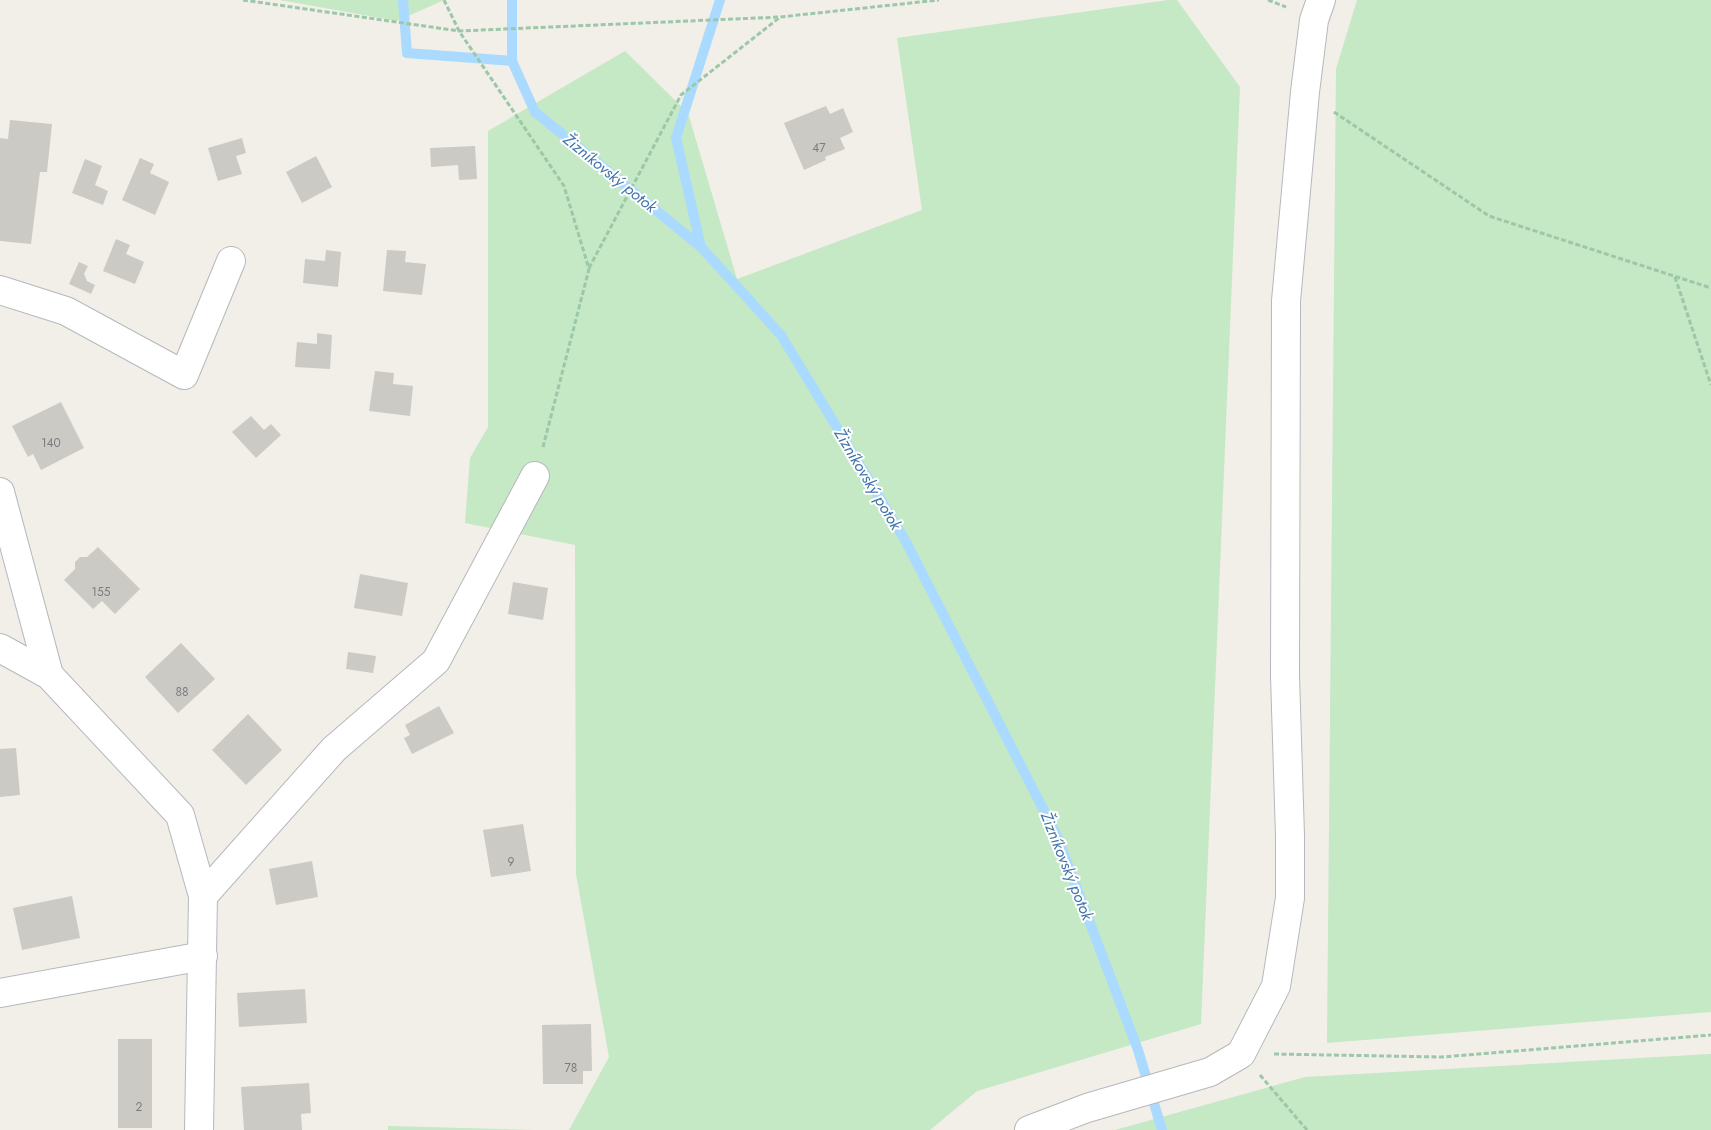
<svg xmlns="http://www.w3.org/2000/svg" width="1711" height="1130" font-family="Jost,sans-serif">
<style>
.green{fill:#c5e8c5}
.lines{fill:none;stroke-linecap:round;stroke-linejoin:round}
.stream{stroke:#aadaff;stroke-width:10}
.building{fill:#cccac5}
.minor-casing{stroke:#b5b8bc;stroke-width:30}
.tertiary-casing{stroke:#b5b8bc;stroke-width:30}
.path{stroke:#9cc7a9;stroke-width:3;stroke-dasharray:5 2.5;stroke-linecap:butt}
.minor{stroke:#fff;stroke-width:28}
.tertiary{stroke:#fff;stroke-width:28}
.labels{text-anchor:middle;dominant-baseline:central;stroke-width:4;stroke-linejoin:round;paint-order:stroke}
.number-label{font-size:12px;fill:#7a7d7f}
.water-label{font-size:16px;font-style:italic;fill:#4174aa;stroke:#fff}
</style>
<rect width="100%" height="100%" fill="#f1efe8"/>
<g class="green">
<path d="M280 0H444L397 21Z"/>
<path d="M1168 0H1177L1240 87 1201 1024 977 1091 930 1130H569L609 1057 576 874 575 545 465 523 470 458 488 427V131L625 51 688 113 737 279 922 210 897 38Z"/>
<path d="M1357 0H1711V1012L1327 1043 1336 69Z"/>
<path d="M1711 1054V1130H1115L1305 1077Z"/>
<path d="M388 1126 536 1130H388Z"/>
</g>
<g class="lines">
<g class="stream">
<path d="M403 0 407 53 512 61 535 112 701 247 781 335 905 540 1057 836 1138 1050 1162 1130"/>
<path d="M512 0V61"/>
<path d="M701 247 676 138 720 0"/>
</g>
</g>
<g class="building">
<path d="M826 106 830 114 843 108 853 132 840 138 845 149 825 157 826 160 804 170 784 123Z"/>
<path d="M10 120 52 124 47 172H40L31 244 0 241V138L8 139Z"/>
<path d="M242 138 246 153 236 156 242 174 218 181 208 148Z"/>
<path d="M475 146 477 179 459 180 458 165 431 167 430 148Z"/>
<path d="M316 156 332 187 302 203 286 172Z"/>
<path d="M140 158 154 164 150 173 169 182 155 215 122 200Z"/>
<path d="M85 159 102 166 95 185 108 191 103 205 72 193Z"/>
<path d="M116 239 130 245 126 254 144 262 135 284 103 271Z"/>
<path d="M326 250 341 252 338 287 303 283 305 259 325 261Z"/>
<path d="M387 250 406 251 405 262 426 264 422 295 383 291Z"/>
<path d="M79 262 88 266 84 274 87 281 95 285 91 294 69 284Z"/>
<path d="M317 333 332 335 330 369 295 367 297 342 317 344Z"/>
<path d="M375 371 394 373 393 384 413 386 410 416 369 411Z"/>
<path d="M61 402 84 448 41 470 33 454 28 457 12 426Z"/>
<path d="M251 416 264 430 271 424 281 435 256 458 232 432Z"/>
<path d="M98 547 140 589 115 614 102 601 93 609 64 580 75 569V562L80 557H87Z"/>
<path d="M360 574 408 583 402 616 354 608Z"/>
<path d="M513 582 548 588 543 620 508 614Z"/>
<path d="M181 643 215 679 178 713 145 677Z"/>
<path d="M348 652 376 656 373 673 346 669Z"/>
<path d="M439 706 454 733 412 754 404 738 410 735 405 725Z"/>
<path d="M248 714 282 750 246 785 212 750Z"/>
<path d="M16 748 20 795 0 797V749Z"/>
<path d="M523 824 531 871 491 877 483 830Z"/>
<path d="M312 861 318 897 276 905 269 869Z"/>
<path d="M72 896 80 938 22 950 13 908Z"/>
<path d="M305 989 307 1023 239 1027 237 993Z"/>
<path d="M591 1024 592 1071H583V1084H543L542 1025Z"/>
<rect x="118" y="1039" width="34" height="89"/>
<path d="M309 1083 311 1113 301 1114 302 1130H244L241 1087Z"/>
</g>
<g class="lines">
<defs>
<g id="minor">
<path d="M0 290 66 311 184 375 231 261"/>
<path d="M0 492 49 675"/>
<path d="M203 896 334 749 436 661 535 476"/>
<path d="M0 993 203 956"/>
</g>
<g id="tertiary">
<path d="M0 648 49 675 180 815 203 896 199 1130"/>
<path d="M1029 1130 1087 1108 1210 1072 1241 1054 1276 986 1290 898V836L1285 676 1286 301 1305 92 1314 20 1321 0"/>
</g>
</defs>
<use href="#minor" class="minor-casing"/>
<use href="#tertiary" class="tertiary-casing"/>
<g class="path">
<path d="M243 0 459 31 780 17 939 0"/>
<path d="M444 0 459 31 564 186 589 269 543 447"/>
<path d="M1268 0 1286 7"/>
<path d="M1334 112 1489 216 1711 288"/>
<path d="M589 268 681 95 779 18"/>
<path d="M1675 277 1711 385"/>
<path d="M1274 1054 1442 1057 1711 1035"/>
<path d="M1260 1075 1307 1130"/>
</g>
<use href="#minor" class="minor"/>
<use href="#tertiary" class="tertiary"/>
</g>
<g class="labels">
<g class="number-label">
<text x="819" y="148">47</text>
<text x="51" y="443">140</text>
<text x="101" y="592">155</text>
<text x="182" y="692">88</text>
<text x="511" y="862">9</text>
<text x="571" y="1068">78</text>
<text x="139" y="1107">2</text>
</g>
<g class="water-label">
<text transform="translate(610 173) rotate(39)">Žizníkovský potok</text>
<text transform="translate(868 479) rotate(59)">Žizníkovský potok</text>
<text transform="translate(1067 866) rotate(68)">Žizníkovský potok</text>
</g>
</g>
</svg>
